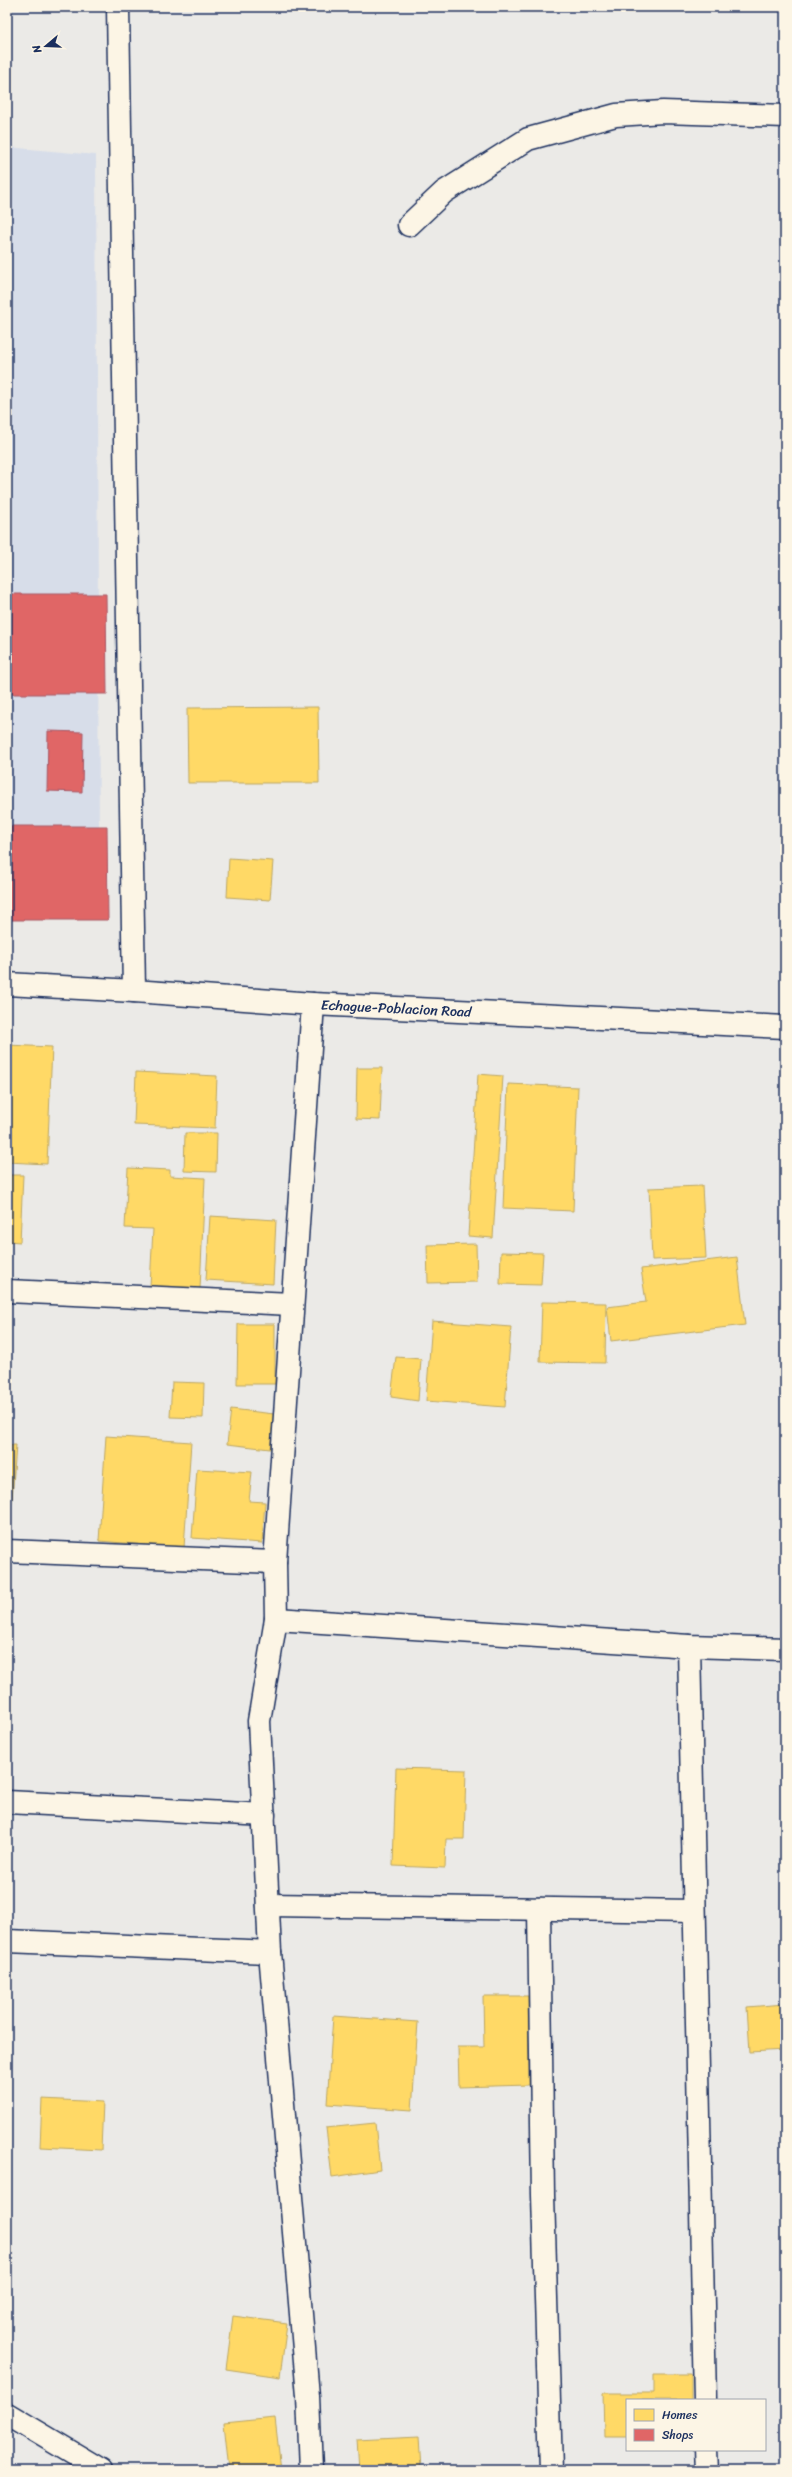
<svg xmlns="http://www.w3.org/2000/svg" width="792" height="2477" font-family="Sriracha,sans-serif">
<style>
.built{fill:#d7dde9}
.homes{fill:#ffd966;stroke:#bba664}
.shops{fill:#e06666;stroke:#a55664}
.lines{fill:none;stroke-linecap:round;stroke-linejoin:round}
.street-casing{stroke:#1b2f5e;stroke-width:25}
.secondary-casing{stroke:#1b2f5e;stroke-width:25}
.street{stroke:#fcf5e5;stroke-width:22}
.secondary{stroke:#fcf5e5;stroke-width:22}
.labels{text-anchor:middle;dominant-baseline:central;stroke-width:4;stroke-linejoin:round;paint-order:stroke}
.street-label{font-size:14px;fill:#1b2f5e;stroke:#fcf5e5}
</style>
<rect width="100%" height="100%" fill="#ebeae7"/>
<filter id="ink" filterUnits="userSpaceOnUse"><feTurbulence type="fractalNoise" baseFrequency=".025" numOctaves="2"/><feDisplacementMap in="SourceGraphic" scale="8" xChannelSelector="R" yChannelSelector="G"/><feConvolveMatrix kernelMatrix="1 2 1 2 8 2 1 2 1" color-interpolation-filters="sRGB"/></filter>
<g filter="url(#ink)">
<path class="built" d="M7 147 96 155 99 840 7 835Z"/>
<g class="homes">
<path d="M318 707 319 783H188L187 708Z"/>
<path d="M229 858 273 861 270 900 227 897Z"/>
<path d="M7 1045 52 1047 47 1164 7 1162Z"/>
<path d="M357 1068H382L380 1120 356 1119Z"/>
<path d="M136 1072 217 1076 215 1128 134 1125Z"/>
<path d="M478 1074 503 1076 493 1238 468 1236Z"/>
<path d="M508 1084 578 1087 573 1211 503 1208Z"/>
<path d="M185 1133H217L216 1172 184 1171Z"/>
<path d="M128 1168 170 1170V1176L205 1178 200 1289 150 1286 153 1229 125 1228Z"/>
<path d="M7 1175H23L20 1242 7 1241Z"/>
<path d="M702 1186 706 1258 652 1260 649 1188Z"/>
<path d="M210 1216 276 1220 273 1284 206 1280Z"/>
<path d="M476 1244 477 1282 428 1283 427 1245Z"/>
<path d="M501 1252 543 1253 541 1285 500 1284Z"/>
<path d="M737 1257 745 1325 611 1341 607 1307 646 1302 641 1269Z"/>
<path d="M542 1302 606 1303 605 1363 540 1362Z"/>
<path d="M432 1321 511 1327 505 1407 426 1401Z"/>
<path d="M238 1324H275V1384H237Z"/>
<path d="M396 1357 421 1359 418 1401 391 1397Z"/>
<path d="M172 1382 204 1383 203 1418 170 1417Z"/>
<path d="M231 1409 274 1414 270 1449 227 1444Z"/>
<path d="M106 1436 191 1442 184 1548 99 1541Z"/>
<path d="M7 1445H16L10 1526H7Z"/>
<path d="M197 1469 252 1472 249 1501 265 1502 262 1543 192 1538Z"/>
<path d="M396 1768 466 1770 464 1839H446L445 1868 393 1866Z"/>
<path d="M483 1996H528L529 2085 459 2087 458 2047H484Z"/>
<path d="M785 2004V2050L750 2052 747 2007Z"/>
<path d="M333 2016 418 2022 412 2110 327 2104Z"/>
<path d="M42 2099 103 2102 101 2150 40 2147Z"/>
<path d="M375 2123 380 2170 332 2177 326 2128Z"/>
<path d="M233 2316 287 2323 280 2377 226 2369Z"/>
<path d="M654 2374H691V2400H627V2437H604L603 2393H654Z"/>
<path d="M275 2418 281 2470H229L224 2423Z"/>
<path d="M419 2437 421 2470H359L357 2440Z"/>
</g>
<g class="shops">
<path d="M7 594H106L107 694H7Z"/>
<path d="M48 731 83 732 82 792 47 791Z"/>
<path d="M7 826H107L108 920H7Z"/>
</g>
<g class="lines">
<defs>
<g id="street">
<path d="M118 7 134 991"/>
<path d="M409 225 444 192 528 139 616 115 663 112 785 116"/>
<path d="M7 1291 292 1304"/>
<path d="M7 1551 275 1562"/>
<path d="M276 1619 689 1646 785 1649"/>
<path d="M689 1646 705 2400"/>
<path d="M7 1802 264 1815"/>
<path d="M268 1905 694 1911"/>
<path d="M539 1909 543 2195 551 2470"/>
<path d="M7 1941 270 1952"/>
<path d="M7 2414 101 2470"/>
<path d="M706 2450 707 2470"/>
<path d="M311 2470 308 2396 270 1952 259 1721 276 1619 275 1562 313 1004"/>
</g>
<g id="secondary">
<path id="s1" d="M7 984 134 991 313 1004 785 1027"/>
</g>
</defs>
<use href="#street" class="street-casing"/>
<use href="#secondary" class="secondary-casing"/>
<use href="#street" class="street"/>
<use href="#secondary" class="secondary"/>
</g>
</g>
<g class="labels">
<g class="street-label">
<text stroke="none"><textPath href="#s1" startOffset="390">Echague-Poblacion Road</textPath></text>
</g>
</g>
<rect width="792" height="2477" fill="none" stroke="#fcf5e5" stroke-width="24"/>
<rect x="12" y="12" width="768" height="2453" fill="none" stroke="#1b2f5e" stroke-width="1.5" filter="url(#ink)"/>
<rect x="626" y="2399" width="140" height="52" fill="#fcf5e5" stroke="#a2a6af"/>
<rect x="634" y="2409" width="20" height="12" fill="#ffd966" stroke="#a2a6af"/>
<text x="662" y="2419" font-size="12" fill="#1b2f5e">Homes</text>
<rect x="634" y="2429" width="20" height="12" fill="#e06666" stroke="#a2a6af"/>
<text x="662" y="2439" font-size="12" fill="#1b2f5e">Shops</text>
<g transform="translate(46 46) rotate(251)" stroke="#fcf5e5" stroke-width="3" paint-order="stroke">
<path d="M0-3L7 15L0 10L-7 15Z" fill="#1b2f5e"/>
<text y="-6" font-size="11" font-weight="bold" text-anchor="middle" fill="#1b2f5e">N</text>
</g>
</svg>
